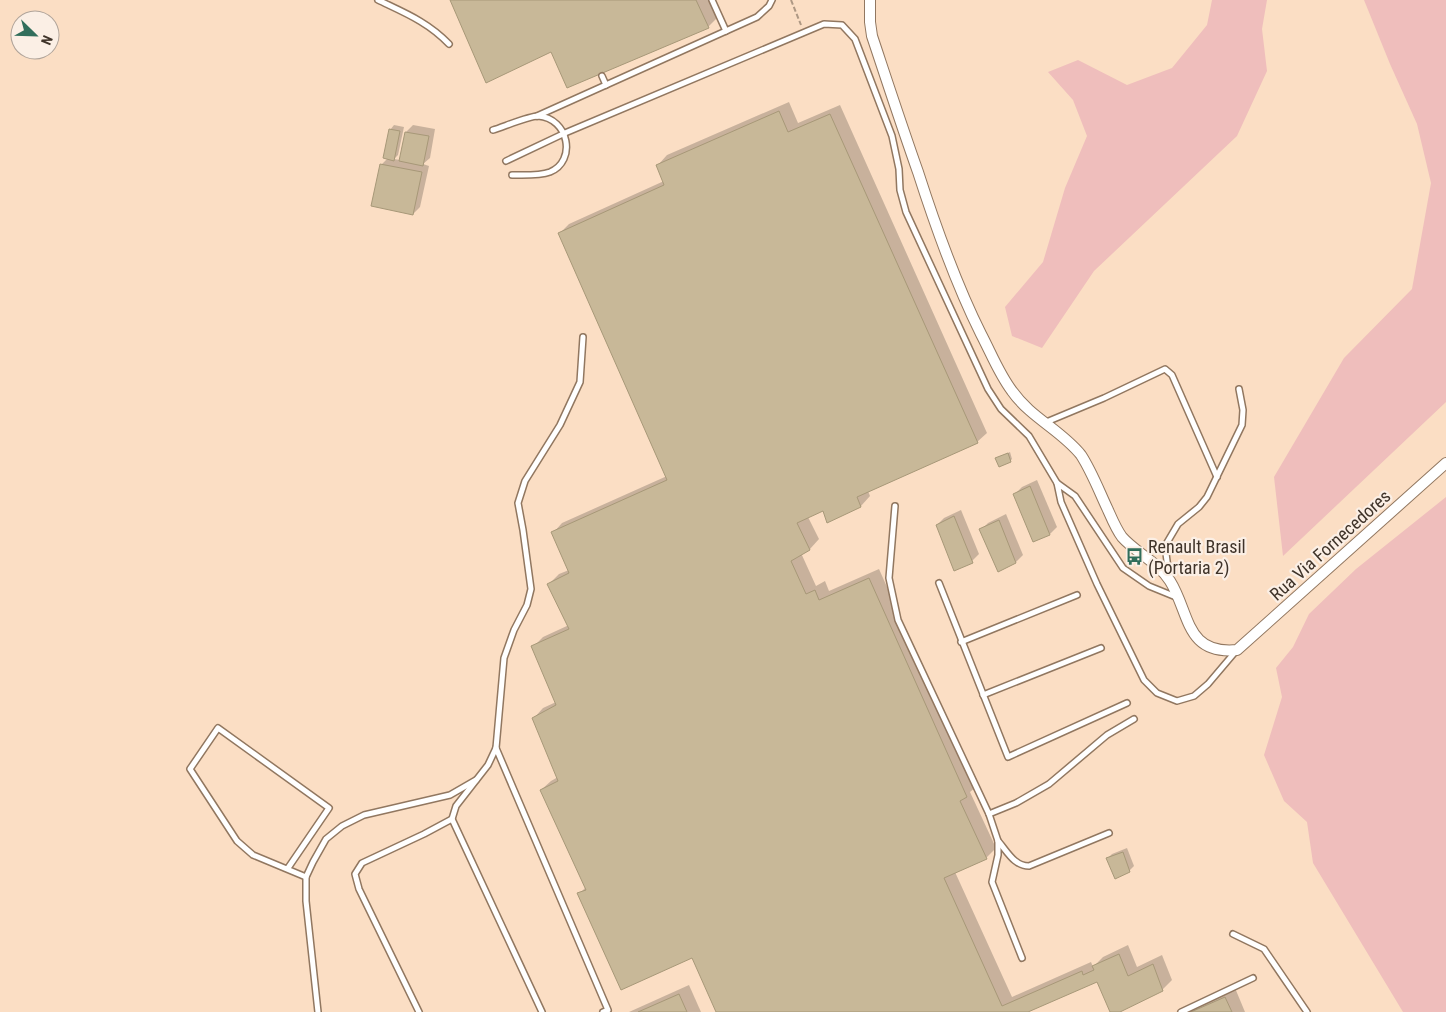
<svg xmlns="http://www.w3.org/2000/svg" width="1446" height="1012" font-family="'Roboto Condensed',sans-serif">
<style>
.green{fill:#efbebc}
.shadow{fill:#0003}
.building{fill:#c8b898;stroke:#a79878}
.lines{fill:none;stroke-linecap:round;stroke-linejoin:round}
.service-casing{stroke:#917760;stroke-width:8}
.minor-casing{stroke:#917760;stroke-width:12}
.path{stroke:#ae9884;stroke-width:2;stroke-dasharray:5 2.5;stroke-linecap:butt}
.service{stroke:#fff;stroke-width:5}
.minor{stroke:#fff;stroke-width:10}
.labels{text-anchor:middle;dominant-baseline:central;stroke-width:4.5;stroke-linejoin:round;paint-order:stroke}
.street-label{font-size:18px;fill:#3f3329;stroke:#fbefe5}
.poi-label{font-size:18px;fill:#3f3329;stroke:#fbefe5;text-anchor:start}
</style>
<rect width="100%" height="100%" fill="#fbdec4"/>
<g class="green">
<path d="M1212 0H1267L1262 29 1267 71 1237 136 1094 271 1042 348 1012 336 1005 307 1043 262 1065 188 1087 136 1073 100 1048 72 1078 60 1127 85 1172 68 1207 25Z"/>
<path d="M1364 0H1446V402L1283 556 1274 477 1344 358 1412 289 1431 183 1417 124 1390 64Z"/>
<path d="M1446 497V1012H1403L1313 863 1307 822 1284 801 1264 755 1282 697 1276 668 1293 647 1309 614 1356 569Z"/>
</g>
<g class="shadow">
<path d="M451 0H710L718 17 708 27 551 51Z"/>
<path d="M789 102 798 123 840 105 987 433 977 442 868 491 870 496 861 506 828 522 823 509 808 517 819 539 810 549 801 553 816 586 825 581 829 591 879 569 976 787 970 792 996 848 986 858 955 872 1012 997 1091 962 1093 967 1103 957 1128 945 1137 967 1162 955 1172 980 1162 990 1118 1012H1111L1098 981 1024 1012H717L693 957 579 894 586 887 541 790 551 781 558 777 534 718 543 708 556 702 533 647 543 637 569 625 549 584 559 574 569 570 553 533 562 523 667 476 560 233 569 224 664 181 658 165 667 155Z"/>
<path d="M394 125 404 127 398 155 394 159 400 160 406 132 413 125 435 129 430 158 423 164 429 166 420 207 413 214 381 165 388 158 390 130Z"/>
<path d="M1010 452 1012 459 1010 461 999 457Z"/>
<path d="M1037 480 1057 527 1050 534 1015 494 1022 487Z"/>
<path d="M961 510 979 554 972 561 937 525 944 518Z"/>
<path d="M1006 514 1023 555 1016 562 981 530 988 523Z"/>
<path d="M1127 848 1134 866 1129 871 1108 858 1112 854Z"/>
<path d="M689 985 701 1012H629Z"/>
<path d="M1235 988 1245 1012H1190L1197 1005Z"/>
</g>
<g class="building">
<path d="M450 0H696L709 28 567 88 551 52 486 83Z"/>
<path d="M779 111 788 132 830 114 978 443 857 497 861 507 827 523 823 511 797 523 810 550 791 561 806 594 815 590 819 600 869 578 967 797 960 801 987 859 944 878 1002 1006 1082 971 1083 975 1094 970 1092 966 1119 954 1128 976 1153 964 1163 991 1120 1012H1110L1097 982 1028 1012H716L692 958 621 990 577 893 586 890 540 790 558 781 532 718 556 705 531 646 569 629 547 584 569 573 551 532 667 480 558 233 664 185 656 165Z"/>
<path d="M389 129 400 131 394 161 383 158Z"/>
<path d="M405 132 429 136 423 166 399 161Z"/>
<path d="M380 164 422 172 413 215 371 206Z"/>
<path d="M1008 453 1011 462 999 467 995 458Z"/>
<path d="M1030 486 1050 535 1033 542 1013 494Z"/>
<path d="M954 516 973 563 954 571 936 525Z"/>
<path d="M999 520 1016 563 998 572 979 529Z"/>
<path d="M1123 852 1130 872 1115 879 1106 858Z"/>
<path d="M679 994 687 1012H638Z"/>
<path d="M1225 997 1232 1012H1191Z"/>
</g>
<g class="lines">
<defs>
<g id="service">
<path d="M378 0C405 13 428 22 449 44"/>
<path d="M712 0 726 31"/>
<path d="M602 76 606 85"/>
<path d="M537 116 757 17 769 6 772 0"/>
<path d="M493 130C503 127 529 116 538 116 569 118 577 161 550 172 539 176 524 175 512 175"/>
<path d="M506 161 565 133 824 24 842 25 855 39 892 136 899 169 900 190 906 212 988 389 1001 409 1029 436 1057 483"/>
<path d="M1044 423 1104 398 1165 369 1172 375 1217 477"/>
<path d="M895 506 889 578 898 620 989 814"/>
<path d="M1169 576 1165 546 1178 524 1199 507 1207 497 1242 425 1243 410 1239 389"/>
<path d="M939 583 1008 757 1127 703"/>
<path d="M1176 597 1149 586 1123 568 1075 496 1057 483 1061 502 1097 584 1144 680 1157 693 1177 701 1194 696 1208 684 1236 651"/>
<path d="M961 642 1077 595"/>
<path d="M983 695 1101 648"/>
<path d="M496 748 608 1010 603 1012"/>
<path d="M452 819 542 1012"/>
<path d="M998 841C1007 851 1014 866 1029 866L1109 833"/>
<path d="M288 868 329 808 218 728 190 769 237 841 253 855 306 877"/>
<path d="M1233 934 1264 949 1307 1012"/>
<path d="M1022 958 992 882 998 855V841L989 814 1016 803 1049 784 1107 735 1134 719"/>
<path d="M318 1012 306 901V877L313 862 326 839 342 826 364 815 450 795 476 780"/>
<path d="M419 1012 359 889 355 874 362 863 424 834 452 819 456 806 488 765 496 748 504 658 514 630 527 605 531 589 523 530 518 503 525 481 560 425 580 382 583 337"/>
<path d="M1181 1012 1253 978"/>
</g>
<path id="minor" d="M870 0V22L872 36C887 81 902 127 918 172 936 228 955 282 981 334 991 353 999 374 1012 391 1031 418 1061 430 1081 455 1092 472 1099 491 1108 510 1112 519 1116 529 1122 537 1136 553 1158 562 1170 581 1190 613 1185 655 1237 650L1446 463"/>
</defs>
<use href="#service" class="service-casing"/>
<use href="#minor" class="minor-casing"/>
<path class="path" d="M791 0 801 25"/>
<use href="#service" class="service"/>
<use href="#minor" class="minor"/>
</g>
<defs>
<symbol id="bus-bare" viewBox="-9 -9 18 18"><path d="M-5-6H5V4H4V6H2V4H-2V6H-4V4H-5ZM-3.5-4V0h7V-4ZM-3.5 1.2v1.5H-2V1.2ZM2 1.2v1.5H3.5V1.2Z" fill="#316e5b" stroke="#fbefe5" stroke-width="2.5" paint-order="stroke"/></symbol>
</defs>
<g fill-rule="evenodd">
<use href="#bus-bare" x="1122" y="544" width="25" height="25"/>
</g>
<g class="labels">
<g class="street-label">
<text transform="translate(1330 545) rotate(-42)">Rua Via Fornecedores</text>
</g>
<g class="poi-label">
<text x="1148" y="546">Renault Brasil<tspan x="1148" dy="21">(Portaria 2)</tspan></text>
</g>
</g>
<g transform="translate(35 35) rotate(113)"><circle r="24" fill="#fbefe5" stroke="#b0a49a"/>
<path d="M0-4L9 19L0 12L-9 19Z" fill="#316e5b"/>
<text y="-8" font-size="14" font-weight="bold" text-anchor="middle" fill="#3f3329">N</text>
</g>
</svg>
